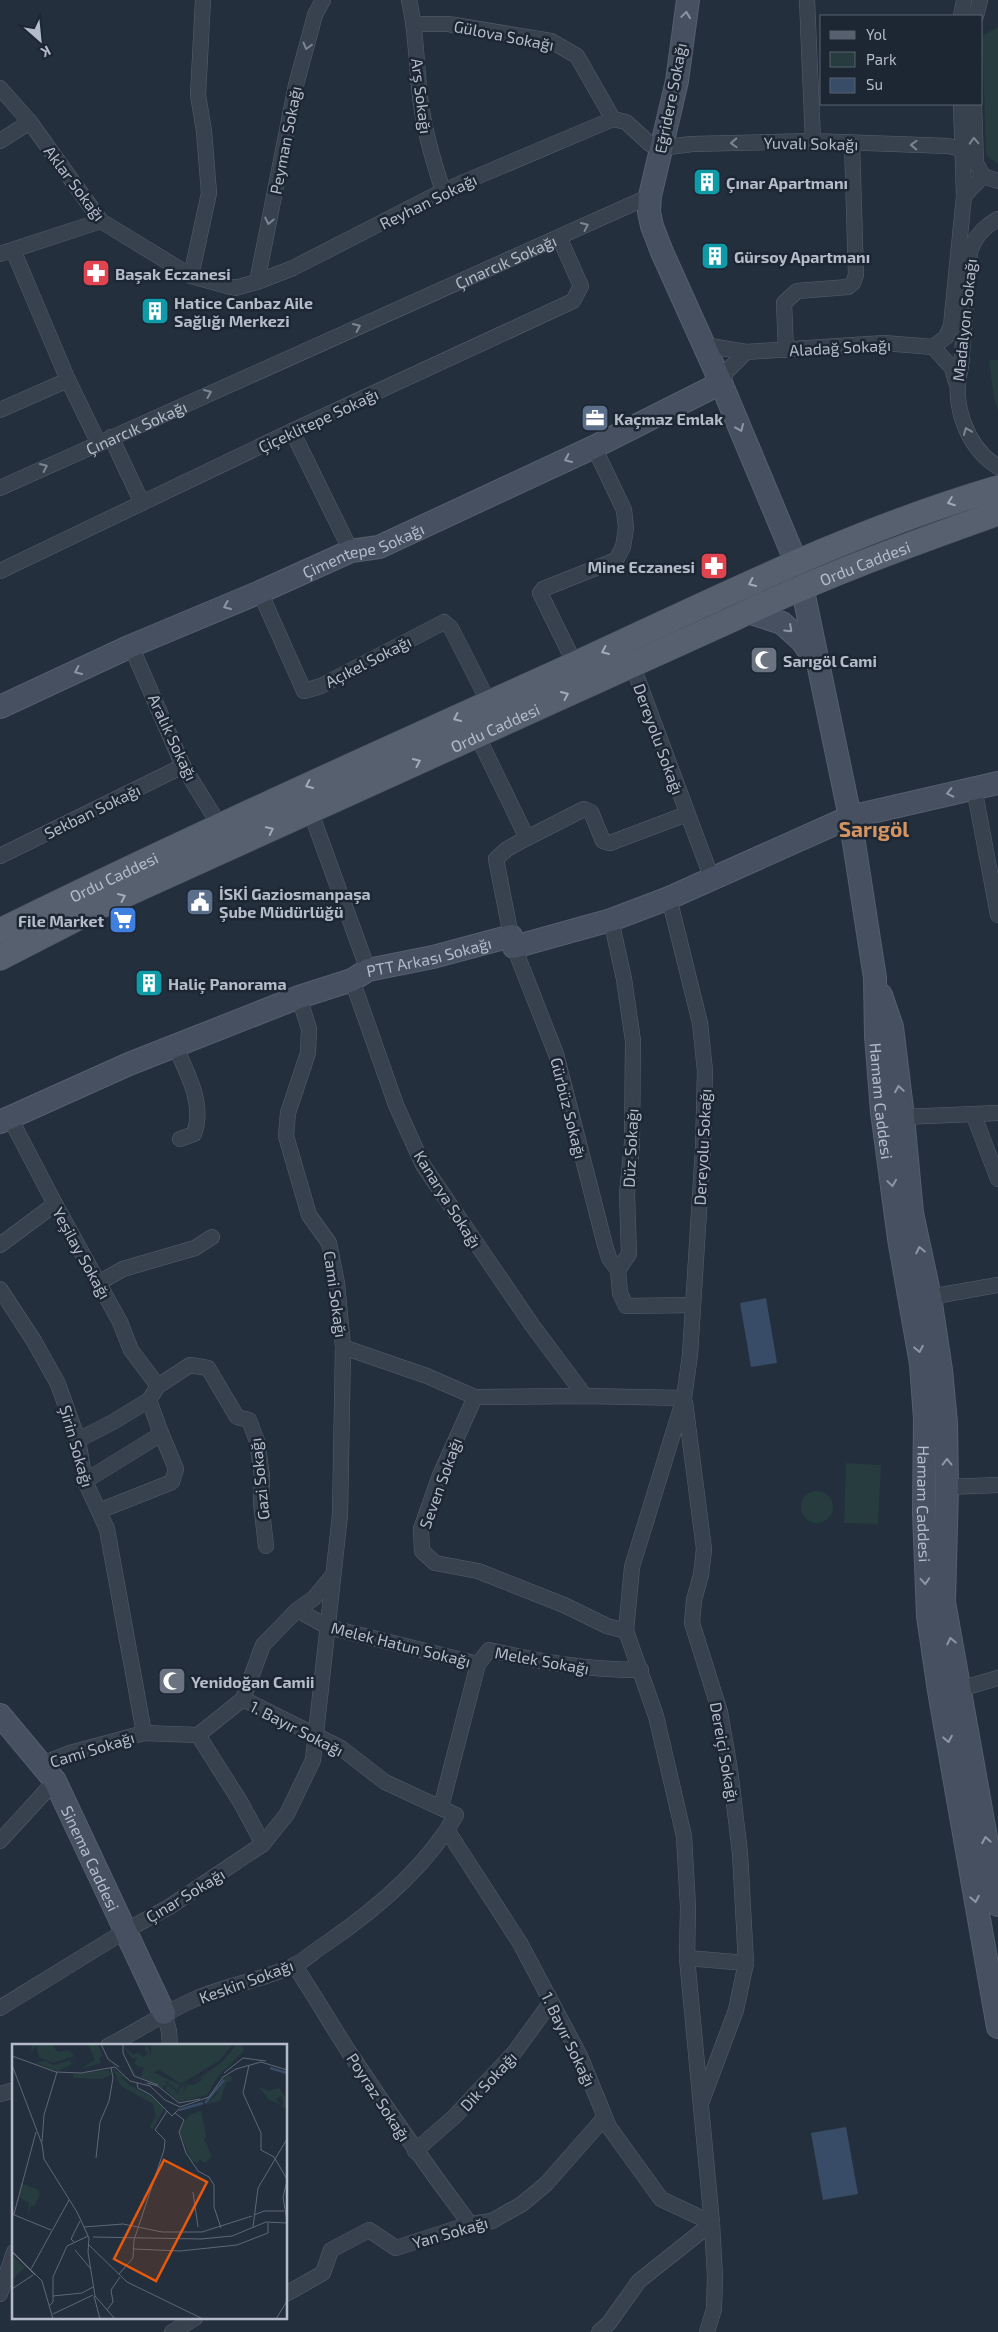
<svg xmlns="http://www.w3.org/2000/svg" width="998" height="2332" font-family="'Exo 2',sans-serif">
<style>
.green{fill:#263c3f}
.water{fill:#394c67}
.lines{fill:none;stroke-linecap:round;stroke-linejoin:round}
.street-casing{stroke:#565f6c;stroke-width:16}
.secondary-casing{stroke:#565f6c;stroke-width:24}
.primary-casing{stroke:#414a57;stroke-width:26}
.street{stroke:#38414e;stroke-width:15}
.secondary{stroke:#465061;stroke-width:22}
.primary{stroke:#56606e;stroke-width:25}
.oneway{stroke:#8e96a5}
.oneway2{stroke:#7c8592}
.oneway3{stroke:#a1aab7}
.labels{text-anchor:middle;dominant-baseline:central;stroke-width:5;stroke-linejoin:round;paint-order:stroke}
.street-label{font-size:16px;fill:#b4bcc9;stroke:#1d2633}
.poi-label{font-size:16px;font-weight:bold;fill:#b4bcc9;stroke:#1d2633;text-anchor:start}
.district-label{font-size:21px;font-weight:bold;fill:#d59563;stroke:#1d2633}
.inset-river{fill:none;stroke:#394c67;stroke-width:2.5}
.inset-road{fill:none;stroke:#5e6776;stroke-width:1}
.view{fill:#e8590c;fill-opacity:0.15;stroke:#e8590c;stroke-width:2.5}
.inset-edge{fill:none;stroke:#b4bcc9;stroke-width:2.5}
</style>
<rect width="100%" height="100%" fill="#242f3e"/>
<g class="green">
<path d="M998 27V164L987 156 986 150 982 36Z"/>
<path d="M989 360H998V410L994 399Z"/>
<path d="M846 1463 881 1465 878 1524 844 1523Z"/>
<circle cx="817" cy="1507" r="16"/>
</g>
<g class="water">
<path d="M766 1298 777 1363 751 1367 740 1303Z"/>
<path d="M846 2127 858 2194 823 2200 811 2133Z"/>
</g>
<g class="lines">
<defs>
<g id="street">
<path d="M409 0C416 29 416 58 419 87 422 123 432 157 443 191"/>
<path d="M807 0 813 141"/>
<path d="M961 16 964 0"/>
<path d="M976 16 980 0"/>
<path d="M415 24H448L551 41 577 56 613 119"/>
<path d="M0 88 30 122 101 221 191 276 235 288 257 282 293 268 443 191 613 119 626 122 650 144 660 148 692 144 813 141 948 146 962 149"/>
<path d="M974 104 976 163 983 176"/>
<path d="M0 141 30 122"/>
<path d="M964 196 983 176 998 181"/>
<path d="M998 219C984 227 975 236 970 252L961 366C951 402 965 446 998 467"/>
<path d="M13 250 68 380 98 442"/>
<path d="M0 254 101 221"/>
<path d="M191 276 209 193 204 131 198 95 203 0"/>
<path d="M257 282 296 85 315 15 323 0"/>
<path d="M704 345 746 352 884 343 933 347"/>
<path d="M933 347 946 337 951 326 964 196 961 104"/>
<path d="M933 347 952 368 956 382"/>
<path d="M786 350 784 303 797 291 848 287 853 283 856 275 852 143"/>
<path d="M721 383 727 371 746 352"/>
<path d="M0 410 68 380"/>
<path d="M292 431 351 551"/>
<path d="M111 437 142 503"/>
<path id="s1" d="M0 488 650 196"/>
<path d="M0 571 292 431 573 301 581 286 559 237"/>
<path d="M260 592 304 691 321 686 444 622 451 628 489 703"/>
<path d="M131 646 183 766 220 826"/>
<path d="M575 664 540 593 543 589 616 560 623 547 626 528 624 510 594 447"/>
<path d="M632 664 712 879"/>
<path d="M477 735 527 838 584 809 591 812 603 841 610 843 687 814"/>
<path d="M974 788 998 915"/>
<path d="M310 810 368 970"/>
<path d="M0 856 183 766"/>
<path d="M669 898 700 1023 705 1071 703 1148 690 1355 684 1398 632 1567 626 1631 656 1716 684 1836 688 1907 687 1958 712 2223 715 2277 714 2309 707 2332"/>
<path d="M611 920 624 979 633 1041 632 1143 627 1194 629 1254 618 1270 620 1293 626 1306 693 1305"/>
<path d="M511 936 496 859 507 849 527 838"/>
<path d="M514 947 556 1054 605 1245 609 1258 618 1270"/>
<path d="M352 980 396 1105 423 1165 532 1325 585 1396"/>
<path d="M175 1046C187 1073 205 1104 194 1134L180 1139"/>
<path d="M974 1116 998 1179"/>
<path d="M903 1117 998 1113"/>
<path d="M10 1118 55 1204 120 1322 131 1350 158 1386"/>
<path d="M0 1245 55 1204"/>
<path d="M100 1282 123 1269 195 1248 212 1237"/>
<path d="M0 1289 34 1341 58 1384 78 1440 85 1481 107 1529 144 1733"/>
<path d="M930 1297 998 1285"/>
<path d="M343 1347 427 1376 475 1397 440 1475 421 1529 422 1551 435 1563 478 1571 564 1605 607 1626 626 1631"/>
<path d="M475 1397 585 1396 684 1398"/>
<path d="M685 1402 704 1549 701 1575 694 1600 692 1623 720 1712 730 1770 740 1853 746 1963 736 2010 702 2101"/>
<path d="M78 1440 113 1422 149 1400 158 1386 190 1365 208 1368 237 1417 249 1420 257 1441 262 1476 261 1503 266 1546"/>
<path d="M85 1481 158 1436 159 1428 149 1400"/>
<path d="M947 1487 998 1485"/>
<path d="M99 1511 172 1482 176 1469 159 1428"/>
<path d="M297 1610 328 1627 478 1664"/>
<path d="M960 1689 998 1678"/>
<path d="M198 1735 241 1803 263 1844"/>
<path d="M42 1764 70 1753 144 1733 198 1735 243 1699 263 1645 297 1610 314 1598 333 1575"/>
<path d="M441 1807 478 1664 489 1650C541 1662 587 1670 641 1670"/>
<path d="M447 1830 520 1943 580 2056 609 2127 661 2199 712 2223"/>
<path d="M0 1841 55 1781"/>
<path d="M687 1958 746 1963"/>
<path d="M294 1965C314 1994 330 2023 349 2052 388 2111 428 2168 470 2224"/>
<path d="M0 2008 125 1931 169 1907 263 1844 287 1814 313 1760 340 1515 343 1347 337 1283 329 1243 309 1215 286 1136 288 1113 308 1053 309 1029 299 997"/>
<path d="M164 2013 169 2031 170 2046"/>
<path d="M108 2046C138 2031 165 2012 195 1999 227 1985 262 1980 293 1966 304 1961 314 1951 324 1945 374 1911 426 1868 456 1815L385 1782 341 1748 243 1699"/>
<path d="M0 2094 14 2090"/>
<path d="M415 2151 454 2117 514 2053 551 2002"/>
<path d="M0 2294 14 2252"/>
<path d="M286 2294 323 2273 331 2250 369 2230 396 2248 470 2224 492 2221 522 2204 546 2184 605 2117"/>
<path d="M172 2332 195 2318"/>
<path d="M599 2332 609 2323 639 2281 712 2223"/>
</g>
<g id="secondary">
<path d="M688 0 677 81 650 196 649 212 652 226 662 252 721 383 796 562"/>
<path id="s2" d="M802 586 850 817 875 978 876 1036 882 1112 899 1239 921 1364 925 1419 924 1513 928 1616 939 1691 998 2027"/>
<path d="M748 612 782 623 802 641 814 659"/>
<path id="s3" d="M0 707 131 646 260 592 351 551 379 547 594 447 721 383"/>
<path d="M881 995 892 1027 903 1117 912 1213 930 1297 941 1370 946 1423 947 1487 944 1602 998 1905"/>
<path id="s4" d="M0 1122 129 1064 299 997 352 980 368 970 433 957 511 936 514 947 611 920 669 898 850 817 998 783"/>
<path id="s5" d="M0 1715 55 1781 164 2013"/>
</g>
<g id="primary">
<path id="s6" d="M0 931C189 838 381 752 573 665 713 601 850 531 998 488"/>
<path id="s7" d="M0 958 105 904 733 619C820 577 908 545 998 513"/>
</g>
</defs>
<use href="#street" class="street-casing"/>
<use href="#secondary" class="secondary-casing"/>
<use href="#primary" class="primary-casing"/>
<use href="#street" class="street"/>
<use href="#secondary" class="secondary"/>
<use href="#primary" class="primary"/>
</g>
<defs><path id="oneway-chevron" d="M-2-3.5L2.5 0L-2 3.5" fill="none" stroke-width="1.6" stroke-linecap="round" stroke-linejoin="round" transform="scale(1.25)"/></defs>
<g class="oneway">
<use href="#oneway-chevron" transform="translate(686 15) rotate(-82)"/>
<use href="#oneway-chevron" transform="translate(740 428) rotate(67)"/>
<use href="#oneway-chevron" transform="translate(568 459) rotate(155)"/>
<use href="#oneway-chevron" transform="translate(227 606) rotate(157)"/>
<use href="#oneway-chevron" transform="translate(789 629) rotate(43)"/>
<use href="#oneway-chevron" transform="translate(78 671) rotate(155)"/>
<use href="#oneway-chevron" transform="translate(950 793) rotate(167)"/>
<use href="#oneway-chevron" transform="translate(899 1089) rotate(-99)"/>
<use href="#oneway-chevron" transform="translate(892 1183) rotate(82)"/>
<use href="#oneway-chevron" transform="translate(920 1250) rotate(-102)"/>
<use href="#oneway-chevron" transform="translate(919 1349) rotate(79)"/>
<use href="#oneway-chevron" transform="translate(947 1462) rotate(-91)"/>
<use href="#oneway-chevron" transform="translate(925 1581) rotate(86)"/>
<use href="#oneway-chevron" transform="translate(951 1641) rotate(-102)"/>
<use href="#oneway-chevron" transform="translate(948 1739) rotate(79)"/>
<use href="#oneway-chevron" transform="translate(986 1840) rotate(-100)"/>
<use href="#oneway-chevron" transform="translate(975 1899) rotate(80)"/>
</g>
<g class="oneway2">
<use href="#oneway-chevron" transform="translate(307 46) rotate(105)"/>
<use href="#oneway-chevron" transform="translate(974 141) rotate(-92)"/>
<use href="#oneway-chevron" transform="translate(734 143) rotate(178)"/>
<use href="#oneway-chevron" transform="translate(914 145) rotate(-178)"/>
<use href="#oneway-chevron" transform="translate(269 221) rotate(102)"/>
<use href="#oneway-chevron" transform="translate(585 226) rotate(-24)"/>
<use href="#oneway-chevron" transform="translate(357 327) rotate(-24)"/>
<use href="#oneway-chevron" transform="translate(208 393) rotate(-24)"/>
<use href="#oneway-chevron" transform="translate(967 431) rotate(-112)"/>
<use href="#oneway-chevron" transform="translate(44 467) rotate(-25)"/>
</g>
<g class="oneway3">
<use href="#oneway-chevron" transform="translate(951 502) rotate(160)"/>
<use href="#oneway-chevron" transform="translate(752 583) rotate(155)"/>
<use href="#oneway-chevron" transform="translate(605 651) rotate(156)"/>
<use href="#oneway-chevron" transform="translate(565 695) rotate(-25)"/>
<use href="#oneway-chevron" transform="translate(457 718) rotate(155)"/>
<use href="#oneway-chevron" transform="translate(417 762) rotate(-24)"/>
<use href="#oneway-chevron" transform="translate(309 785) rotate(155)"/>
<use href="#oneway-chevron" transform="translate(270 830) rotate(-26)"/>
<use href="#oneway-chevron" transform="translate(122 897) rotate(-24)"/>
</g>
<defs>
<symbol id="building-square" viewBox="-11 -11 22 22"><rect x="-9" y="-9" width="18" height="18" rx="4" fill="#0f9aa8" stroke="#1d2633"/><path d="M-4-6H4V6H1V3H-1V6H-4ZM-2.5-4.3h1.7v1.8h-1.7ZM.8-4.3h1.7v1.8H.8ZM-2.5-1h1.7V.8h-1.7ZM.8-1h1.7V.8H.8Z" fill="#fff"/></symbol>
<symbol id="pharmacy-square" viewBox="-11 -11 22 22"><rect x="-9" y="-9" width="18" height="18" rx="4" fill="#e0444e" stroke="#1d2633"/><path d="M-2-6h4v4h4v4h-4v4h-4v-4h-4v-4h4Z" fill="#fff"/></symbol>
<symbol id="office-square" viewBox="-11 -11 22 22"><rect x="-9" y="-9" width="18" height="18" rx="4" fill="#5c6f8a" stroke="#1d2633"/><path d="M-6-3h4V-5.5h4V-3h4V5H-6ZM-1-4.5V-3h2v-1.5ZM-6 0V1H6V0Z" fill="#fff"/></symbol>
<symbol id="mosque-square" viewBox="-11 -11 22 22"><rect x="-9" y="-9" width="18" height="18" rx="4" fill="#6b7280" stroke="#1d2633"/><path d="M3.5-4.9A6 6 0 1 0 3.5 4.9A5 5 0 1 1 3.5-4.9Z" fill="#fff"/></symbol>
<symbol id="civic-square" viewBox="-11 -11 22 22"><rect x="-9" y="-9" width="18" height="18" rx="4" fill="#5c6f8a" stroke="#1d2633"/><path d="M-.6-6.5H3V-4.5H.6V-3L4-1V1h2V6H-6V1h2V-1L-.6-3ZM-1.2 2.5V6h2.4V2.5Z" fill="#fff"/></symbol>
<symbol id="supermarket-square" viewBox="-11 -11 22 22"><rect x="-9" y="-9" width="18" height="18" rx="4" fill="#3f7fe0" stroke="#1d2633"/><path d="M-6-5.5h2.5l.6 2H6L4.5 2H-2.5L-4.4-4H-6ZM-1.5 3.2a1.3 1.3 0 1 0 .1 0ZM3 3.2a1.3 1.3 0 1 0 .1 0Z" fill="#fff"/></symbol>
</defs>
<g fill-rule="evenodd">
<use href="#building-square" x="691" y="166" width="32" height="32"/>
<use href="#building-square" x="699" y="240" width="32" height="32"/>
<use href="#pharmacy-square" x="80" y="257" width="32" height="32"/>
<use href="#building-square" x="139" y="295" width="32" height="32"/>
<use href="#office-square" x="579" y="402" width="32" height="32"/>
<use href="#pharmacy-square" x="698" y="550" width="32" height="32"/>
<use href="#mosque-square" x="748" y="644" width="32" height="32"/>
<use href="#civic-square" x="184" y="886" width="32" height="32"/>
<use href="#supermarket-square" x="107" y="904" width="32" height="32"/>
<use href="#building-square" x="133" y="967" width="32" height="32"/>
<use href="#mosque-square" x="156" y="1665" width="32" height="32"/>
</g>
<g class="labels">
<g class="street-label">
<text transform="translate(504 35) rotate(11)">Gülova Sokağı</text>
<text transform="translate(422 96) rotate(83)">Arş Sokağı</text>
<text transform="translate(670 98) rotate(-79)">Eğridere Sokağı</text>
<text transform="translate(285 140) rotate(-79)">Peyman Sokağı</text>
<text transform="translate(811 143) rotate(1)">Yuvalı Sokağı</text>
<text transform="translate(75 183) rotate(53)">Aklar Sokağı</text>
<text transform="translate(428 201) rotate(-26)">Reyhan Sokağı</text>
<text stroke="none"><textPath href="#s1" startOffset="554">Çınarcık Sokağı</textPath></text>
<text transform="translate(964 320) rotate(-84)">Madalyon Sokağı</text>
<text transform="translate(840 347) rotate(-3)">Aladağ Sokağı</text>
<text transform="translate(318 420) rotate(-25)">Çiçeklitepe Sokağı</text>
<text stroke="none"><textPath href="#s1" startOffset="149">Çınarcık Sokağı</textPath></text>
<text stroke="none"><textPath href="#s3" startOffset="396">Çimentepe Sokağı</textPath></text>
<text stroke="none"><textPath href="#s7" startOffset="951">Ordu Caddesi</textPath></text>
<text transform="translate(368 661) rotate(-27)">Açıkel Sokağı</text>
<text stroke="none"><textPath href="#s7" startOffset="546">Ordu Caddesi</textPath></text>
<text transform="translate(173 737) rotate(65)">Aralık Sokağı</text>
<text transform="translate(659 739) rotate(70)">Dereyolu Sokağı</text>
<text transform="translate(92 811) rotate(-26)">Sekban Sokağı</text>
<text stroke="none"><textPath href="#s6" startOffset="126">Ordu Caddesi</textPath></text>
<text stroke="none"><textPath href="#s4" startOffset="461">PTT Arkası Sokağı</textPath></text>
<text stroke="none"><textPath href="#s2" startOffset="522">Hamam Caddesi</textPath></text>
<text transform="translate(569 1108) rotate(76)">Gürbüz Sokağı</text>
<text transform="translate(702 1147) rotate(-87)">Dereyolu Sokağı</text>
<text transform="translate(630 1148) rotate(-87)">Düz Sokağı</text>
<text transform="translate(448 1199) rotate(58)">Kanarya Sokağı</text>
<text transform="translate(82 1253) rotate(61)">Yeşilay Sokağı</text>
<text transform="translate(336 1294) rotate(82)">Cami Sokağı</text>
<text transform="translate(77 1446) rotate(74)">Şirin Sokağı</text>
<text transform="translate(259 1479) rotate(-96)">Gazi Sokağı</text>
<text transform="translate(440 1483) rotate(-70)">Seven Sokağı</text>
<text stroke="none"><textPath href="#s2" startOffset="928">Hamam Caddesi</textPath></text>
<text transform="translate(401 1644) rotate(14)">Melek Hatun Sokağı</text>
<text transform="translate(542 1660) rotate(10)">Melek Sokağı</text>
<text transform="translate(297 1728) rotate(27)">1. Bayır Sokağı</text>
<text transform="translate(92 1749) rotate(-17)">Cami Sokağı</text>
<text transform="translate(725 1752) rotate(80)">Dereiçi Sokağı</text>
<text stroke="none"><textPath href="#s5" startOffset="171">Sinema Caddesi</textPath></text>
<text transform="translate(185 1895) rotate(-31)">Çınar Sokağı</text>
<text transform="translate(246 1981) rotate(-20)">Keskin Sokağı</text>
<text transform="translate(569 2039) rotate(64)">1. Bayır Sokağı</text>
<text transform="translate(488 2081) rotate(-47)">Dik Sokağı</text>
<text transform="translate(379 2097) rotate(57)">Poyraz Sokağı</text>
<text transform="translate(450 2232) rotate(-16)">Yan Sokağı</text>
</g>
<g class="poi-label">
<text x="726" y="182">Çınar Apartmanı</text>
<text x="734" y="256">Gürsoy Apartmanı</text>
<text x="115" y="273">Başak Eczanesi</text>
<text x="174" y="302">Hatice Canbaz Aile<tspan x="174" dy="18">Sağlığı Merkezi</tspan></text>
<text x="614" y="418">Kaçmaz Emlak</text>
<text x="695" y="566" text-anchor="end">Mine Eczanesi</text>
<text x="783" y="660">Sarıgöl Cami</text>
<text x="219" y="893">İSKİ Gaziosmanpaşa<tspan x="219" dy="18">Şube Müdürlüğü</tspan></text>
<text x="104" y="920" text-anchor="end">File Market</text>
<text x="168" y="983">Haliç Panorama</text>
<text x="191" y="1681">Yenidoğan Camii</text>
</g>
<g class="district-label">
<text x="874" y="828">Sarıgöl</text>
</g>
</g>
<g transform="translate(12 2044)">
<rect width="275" height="275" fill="#242f3e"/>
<path d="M20 0H39L46 8 57 6 62 12 41 19 27 13 24 1 19 9ZM76 0H85L91 12 87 14 89 19 68 25 83 16ZM135 0 139 11V0H221L208 16 169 40 148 26 141 28 168 41 165 46 155 37H151L156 39 164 47 167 46 170 40 171 39 169 46 166 48 162 47 155 39 151 44 121 30 114 13 124 31 129 33 132 24 122 20 125 14H120L111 2 122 11 126 8 131 13 136 9 132 5ZM225 0H231L232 7 207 31 195 51 167 58 155 47 154 40 166 50 174 38 170 52 175 40 181 41 190 36 189 34 180 39 210 18ZM58 16 60 19 67 16 46 27 23 19 33 17 42 21ZM100 24 124 40 108 32 117 41 139 52 152 65 140 86 138 82 144 72 141 60 109 42ZM97 26 99 31 89 35 61 34V30ZM215 31 219 32 220 36 214 39 208 57 193 60 203 52 212 35 201 52 193 58 200 52 211 35ZM247 43 256 47 267 44 275 55V65L269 62 271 60 269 52 264 55 269 61 257 56ZM189 67 194 92 192 95 200 112 193 119 187 115 186 119 179 116 167 87 177 71ZM9 139 25 145 28 150 22 163 19 161 16 172 17 159 7 153ZM0 212 13 223 0 236Z" fill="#263c3f"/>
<path class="inset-river" d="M258 24 275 29M193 59 212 36M167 66 191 59"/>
<path class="inset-road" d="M89 0 96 15 107 23M111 0V9L122 32 146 41M0 12 44 28 69 29 103 23 118 37 138 42 153 56 168 63 197 53 211 33 224 25 249 18 275 26M0 21 30 100 32 115 65 168 77 194 76 208 83 252 103 275M237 21 231 49 249 89V106L262 113 275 135M212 29 231 14 254 17M125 39 126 44 139 51 160 72 167 65M135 39 146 42 167 59 188 55M163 69 172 76 167 88 174 109 186 127 197 133 202 141V163L209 184M143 86 155 67M30 98 32 71 45 28M84 114 88 78 97 57 101 34 99 24M275 137 271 153 275 177M181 148 186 183M0 170 39 186M2 170 24 88M242 171 252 167H272M72 183 111 180 150 188H190L240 172M241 183 246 144 275 95M81 193 189 195 220 192 254 178 275 179M122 196 152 106 153 96 143 86M62 198 59 195 68 177M77 201 115 238 191 275M122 205 168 207 225 201 256 189V179M63 206 79 225M0 207 30 237 41 275M0 208 23 231M19 225 57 156M107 230 121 214 122 196M0 245 21 231M41 252 70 249 81 243M82 252 88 275M37 262 41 258V233L55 202 76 192M95 266 101 258 99 246 108 233M41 270 81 251M264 275 275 257"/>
<path class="view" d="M152 116 195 138 144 237 102 215Z"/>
<rect width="275" height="275" class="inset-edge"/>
</g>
<rect x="820" y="15" width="162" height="90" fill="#1d2633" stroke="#59626f"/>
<rect x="830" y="31" width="25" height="8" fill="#56606e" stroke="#59626f"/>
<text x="866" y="40" font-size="15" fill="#b4bcc9">Yol</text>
<rect x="830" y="52" width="25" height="15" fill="#263c3f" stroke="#59626f"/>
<text x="866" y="65" font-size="15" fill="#b4bcc9">Park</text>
<rect x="830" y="78" width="25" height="15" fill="#394c67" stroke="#59626f"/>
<text x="866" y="90" font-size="15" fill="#b4bcc9">Su</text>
<g transform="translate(40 40) rotate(153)" stroke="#1d2633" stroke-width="4" paint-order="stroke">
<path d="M0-4L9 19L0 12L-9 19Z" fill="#b4bcc9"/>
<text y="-8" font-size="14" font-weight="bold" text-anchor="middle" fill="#b4bcc9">K</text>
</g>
</svg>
